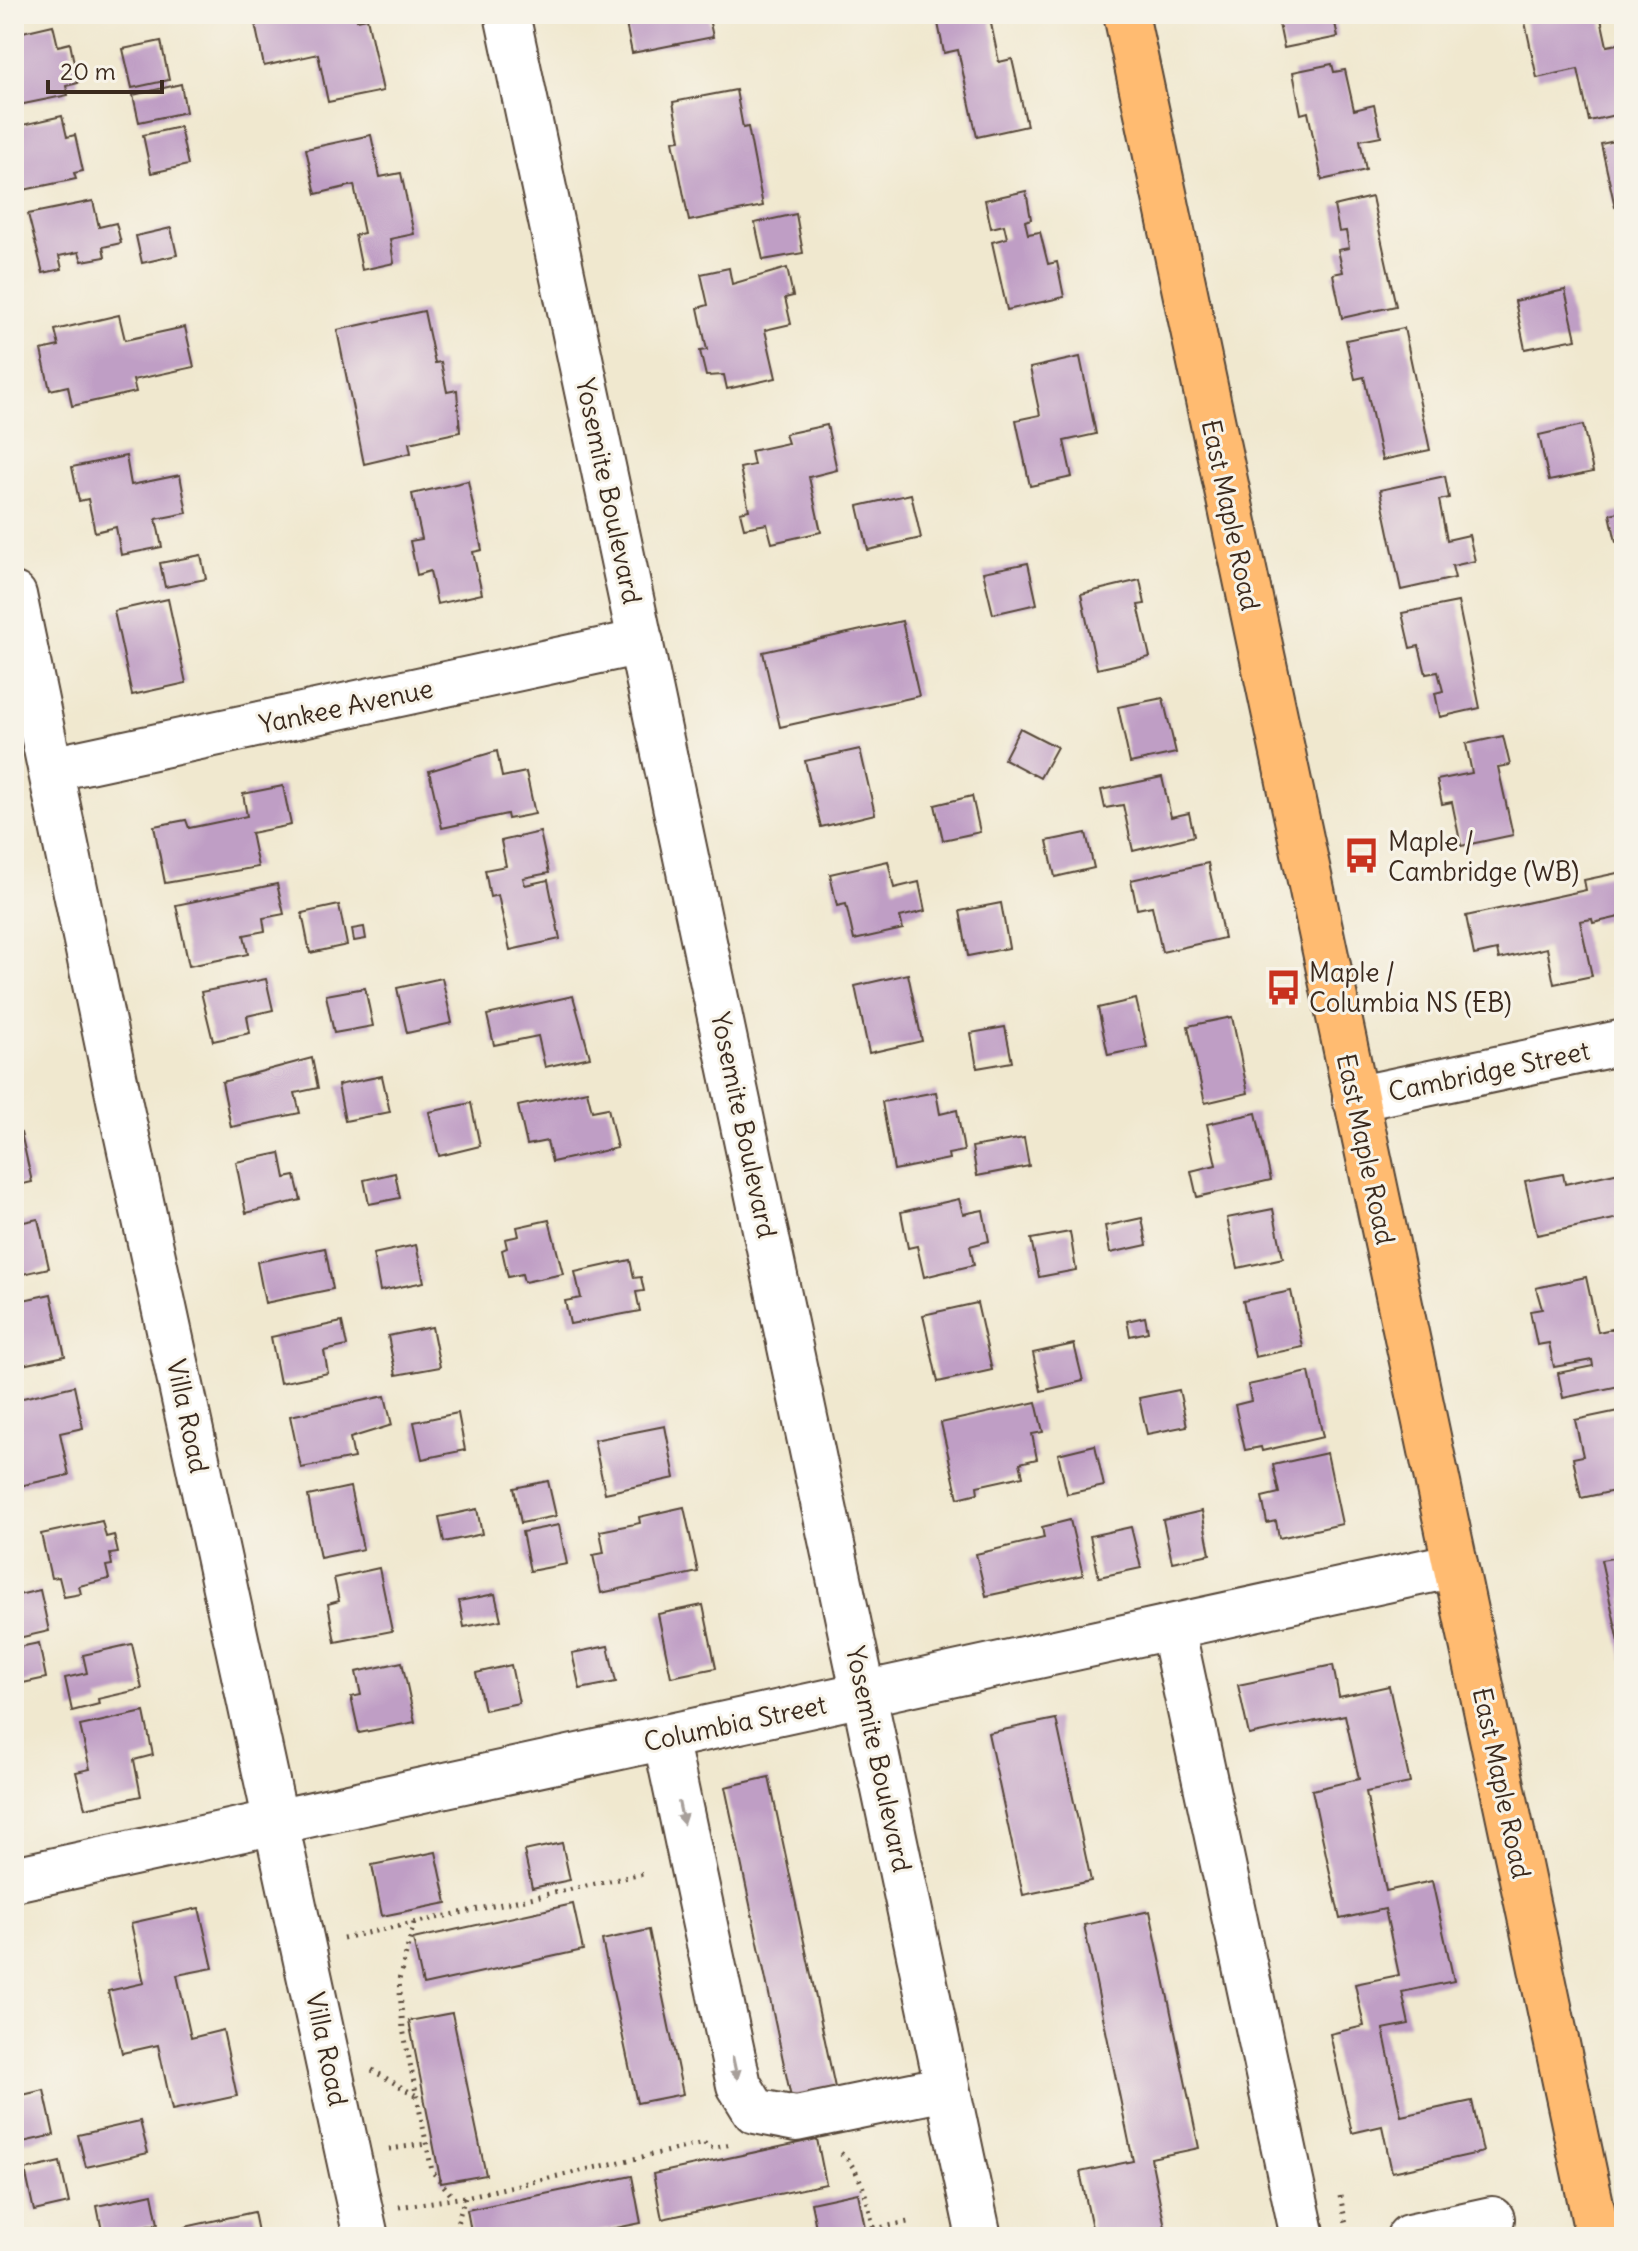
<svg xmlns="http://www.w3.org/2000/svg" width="1638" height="2251" font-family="Delius,sans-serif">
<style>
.building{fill:#bf9ec5}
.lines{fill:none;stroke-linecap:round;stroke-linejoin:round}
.minor-casing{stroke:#564639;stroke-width:48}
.major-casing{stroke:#564639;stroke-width:48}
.path{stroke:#564639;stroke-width:5;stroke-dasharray:2 6;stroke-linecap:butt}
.minor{stroke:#fff;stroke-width:44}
.major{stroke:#ffbb71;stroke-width:44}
.oneway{fill:#a79f9a}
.labels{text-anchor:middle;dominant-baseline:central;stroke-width:6;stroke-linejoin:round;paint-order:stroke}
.street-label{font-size:26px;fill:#3b2a1e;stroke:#f7f3e8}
.poi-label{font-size:26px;fill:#3b2a1e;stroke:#f7f3e8;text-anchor:start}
</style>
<rect width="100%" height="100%" fill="#f7f3e8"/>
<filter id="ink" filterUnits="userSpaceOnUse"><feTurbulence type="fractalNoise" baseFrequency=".0125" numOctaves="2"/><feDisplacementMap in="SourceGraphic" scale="16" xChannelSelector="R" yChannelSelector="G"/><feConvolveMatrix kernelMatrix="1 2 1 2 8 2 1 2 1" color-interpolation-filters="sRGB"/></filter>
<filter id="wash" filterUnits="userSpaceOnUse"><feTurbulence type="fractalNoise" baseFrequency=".006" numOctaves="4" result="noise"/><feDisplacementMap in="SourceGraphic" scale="32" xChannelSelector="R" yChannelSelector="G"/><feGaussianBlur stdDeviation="1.8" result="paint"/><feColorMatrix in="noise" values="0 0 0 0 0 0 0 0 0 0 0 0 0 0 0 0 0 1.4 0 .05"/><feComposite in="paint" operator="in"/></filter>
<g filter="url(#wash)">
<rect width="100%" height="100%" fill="#f0e8cf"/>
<g id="blocks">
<g class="building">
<path d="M253 14H356L357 20 367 18 383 91 328 102 318 54 264 66Z"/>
<path d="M624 14H708L713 37 632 53Z"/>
<path d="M956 14H989L999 62 1012 59 1027 126 977 137 958 50 944 53 937 18Z"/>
<path d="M1277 14H1333L1338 37 1284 48Z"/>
<path d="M1562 14H1600L1607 46 1624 43V113L1589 121 1578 69 1537 78 1525 22Z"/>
<path d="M53 25 58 46 70 43 78 83 66 86 68 95 14 106V34Z"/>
<path d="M161 41 169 80 132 88 123 49Z"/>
<path d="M1332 64 1334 72 1345 70 1354 110 1374 105 1381 136 1360 140 1366 170 1322 180 1308 112 1301 114 1293 72Z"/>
<path d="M181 84 186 112 139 122 133 95Z"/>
<path d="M736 90 743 128 748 127 763 206 689 221 673 141 680 140 673 102Z"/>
<path d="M62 116 67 137 75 135 83 171 74 173 76 179 14 192V150H17L14 127Z"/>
<path d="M180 127 188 165 151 173 143 135Z"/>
<path d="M371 135 380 177 401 173 414 234 390 239 394 263 362 270 355 235 364 233 354 185 316 194 306 149Z"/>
<path d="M1624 139V205L1615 207 1601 144Z"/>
<path d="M1026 191 1031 219 1025 221 1028 234 1040 232 1048 264 1057 262 1064 297 1007 310 992 242 1007 238 1004 225 991 228 985 200Z"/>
<path d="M1372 197 1396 306 1342 318 1333 274 1343 272 1338 250 1349 248 1346 231 1339 232 1334 206Z"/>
<path d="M93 201 99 227 116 223 121 243 103 247 105 257 82 261 79 252 59 256 62 269 43 273 28 214Z"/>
<path d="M796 214 803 253 763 260 755 223Z"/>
<path d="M171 228 177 255 142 263 136 236Z"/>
<path d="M729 268 732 284 787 268 793 296 785 298 791 324 765 330 776 378 727 389 724 375 706 376 700 351 707 350 698 308 708 305 701 274Z"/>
<path d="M1565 290 1576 339 1525 349 1515 301Z"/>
<path d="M424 311 435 363 441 362 447 392 457 390 460 432 409 443 411 453 364 464 337 330Z"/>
<path d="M119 315 125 340 185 327 194 367 133 380 136 392 72 406 68 386 50 390 41 350 59 346 55 330Z"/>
<path d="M1404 328 1430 450 1382 460 1364 377 1355 379 1346 340Z"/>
<path d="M1080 357 1096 434 1064 441 1072 477 1030 486 1016 420 1040 415 1030 368Z"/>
<path d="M827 425 837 470 809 477 821 532 772 543 767 524 744 528 740 512 749 510 740 468 754 465 751 451 788 443 785 434Z"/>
<path d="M1583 425 1593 472 1549 481 1539 435Z"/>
<path d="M126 456 131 485 180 475 187 513 156 519 162 547 121 555 116 527 95 532 88 499 79 501 72 467Z"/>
<path d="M1445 476 1449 498 1439 500 1447 540 1469 535 1475 561 1452 566 1455 578 1401 590 1380 490Z"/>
<path d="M468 481 482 550 473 552 482 594 437 604 430 571 417 575 410 541 422 539 412 494Z"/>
<path d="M911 494 921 538 868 550 858 506Z"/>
<path d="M1624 511V541L1616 542 1610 514Z"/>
<path d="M201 555 206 579 165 587 160 563Z"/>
<path d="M1028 563 1037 604 993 614 983 572Z"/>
<path d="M1140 580 1145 604 1138 605 1150 657 1097 669 1081 594Z"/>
<path d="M168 599 186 683 132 695 114 611Z"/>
<path d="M1458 602 1480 708 1440 717 1435 693 1443 691 1438 672 1426 674 1419 646 1410 648 1402 613Z"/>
<path d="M902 621 919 696 780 727 763 652Z"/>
<path d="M1163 698 1176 753 1130 763 1118 707Z"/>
<path d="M1020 728 1057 747 1040 778 1004 759Z"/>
<path d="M1503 736 1510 765 1498 767 1513 835 1461 846 1452 802 1442 804 1437 780 1472 773 1466 744Z"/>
<path d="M860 749 875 814 821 827 805 761Z"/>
<path d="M497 751 502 777 526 772 535 814 508 819 507 814 442 828 429 771Z"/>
<path d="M1162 777 1171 817 1189 813 1194 836 1133 851 1123 805 1105 808 1101 790Z"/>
<path d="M283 786 291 825 251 833 258 867 165 883 154 826 186 820 189 828 247 816 243 794Z"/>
<path d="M972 796 980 832 943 840 935 805Z"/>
<path d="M540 832 549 873 523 878 525 885 548 880 560 939 510 950 498 895 490 897 485 870 506 866 501 841Z"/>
<path d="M1086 833 1094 868 1055 877 1047 841Z"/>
<path d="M888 861 894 888 919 882 925 911 900 917 903 929 854 940 846 904 837 906 830 874Z"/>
<path d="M1208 863 1224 938 1162 952 1152 906 1137 909 1131 880Z"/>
<path d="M1622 872 1624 916 1593 923 1592 919 1580 921 1592 976 1554 984 1547 948 1499 959 1497 950 1474 955 1466 916 1586 890 1584 880Z"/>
<path d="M277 884 284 914 263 918 265 931 244 935 248 954 189 966 176 905Z"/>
<path d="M1001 903 1009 948 968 956 960 911Z"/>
<path d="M339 905 347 945 310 953 302 913Z"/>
<path d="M364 927 366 939 354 941 352 929Z"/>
<path d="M908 974 922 1041 869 1053 855 986Z"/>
<path d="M442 978 452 1023 407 1033 397 988Z"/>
<path d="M266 979 273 1010 247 1016 250 1033 213 1041 201 992Z"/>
<path d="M365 988 373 1026 334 1033 326 995Z"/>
<path d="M573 996 590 1057 545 1067 538 1036 494 1045 487 1015Z"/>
<path d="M1136 999 1147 1047 1108 1055 1098 1008Z"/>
<path d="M1232 1017 1248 1093 1205 1103 1188 1026Z"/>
<path d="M1005 1027 1012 1062 977 1068 971 1033Z"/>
<path d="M312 1058 318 1088 295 1093 300 1113 231 1127 222 1082Z"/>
<path d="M382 1076 390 1112 345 1121 338 1085Z"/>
<path d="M587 1091 592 1111 608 1108 617 1148 552 1162 547 1141 527 1145 518 1106Z"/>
<path d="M936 1092 940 1114 957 1110 964 1151 948 1154 949 1159 894 1170 882 1102Z"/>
<path d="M471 1103 480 1146 439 1156 429 1112Z"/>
<path d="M1256 1113 1271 1180 1197 1197 1191 1171 1216 1165 1207 1124Z"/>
<path d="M21 1133 32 1182 14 1186V1135Z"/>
<path d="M1024 1138 1029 1166 977 1176 972 1147Z"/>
<path d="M280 1153 285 1178 295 1176 301 1200 246 1213 236 1162Z"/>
<path d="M1624 1171V1217L1537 1235 1525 1181 1563 1174 1565 1184Z"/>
<path d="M395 1173 400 1198 369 1204 364 1180Z"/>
<path d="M959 1199 963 1214 983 1210 989 1241 970 1246 974 1265 924 1277 917 1246 908 1248 901 1212Z"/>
<path d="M1273 1209 1283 1258 1238 1268 1227 1218Z"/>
<path d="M1142 1218 1147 1245 1110 1253 1105 1226Z"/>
<path d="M38 1219 49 1268 14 1276V1224Z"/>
<path d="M549 1220 563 1274 524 1282 522 1274 508 1277 502 1250 507 1248 505 1239 519 1236 517 1227Z"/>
<path d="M1070 1232 1076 1270 1039 1277 1031 1239Z"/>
<path d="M416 1245 424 1282 380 1291 373 1254Z"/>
<path d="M325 1248 333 1289 265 1303 257 1262Z"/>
<path d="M630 1260 634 1278 641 1277 644 1291 636 1292 640 1311 570 1324 565 1301 581 1298 575 1272Z"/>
<path d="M1586 1277 1598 1332 1617 1328 1624 1358V1385L1563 1398 1558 1373 1593 1366 1592 1360 1554 1367 1549 1343 1537 1345 1530 1311 1542 1309 1536 1288Z"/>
<path d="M1291 1291 1303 1347 1255 1357 1243 1301Z"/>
<path d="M51 1294 65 1356 22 1365 14 1328V1302Z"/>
<path d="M977 1303 992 1370 938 1382 923 1315Z"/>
<path d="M1145 1317 1148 1332 1130 1336 1127 1321Z"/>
<path d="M342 1322 347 1346 324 1351 328 1373 280 1383 271 1337Z"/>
<path d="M432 1327 440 1367 396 1375 388 1336Z"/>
<path d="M1074 1344 1083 1381 1041 1391 1033 1353Z"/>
<path d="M1309 1372 1323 1437 1262 1451 1261 1447 1245 1450 1235 1405 1251 1401 1248 1385Z"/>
<path d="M74 1386 83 1428 60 1433 69 1475 15 1487 14 1400Z"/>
<path d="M1179 1390 1187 1426 1147 1434 1139 1398Z"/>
<path d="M385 1396 392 1425 350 1438 354 1458 301 1468 290 1416Z"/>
<path d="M1036 1402 1043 1432 1032 1434 1037 1459 1020 1463 1023 1476 977 1486 978 1493 958 1498 941 1423Z"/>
<path d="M1623 1410 1624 1489 1581 1498 1573 1458 1583 1456 1575 1420Z"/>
<path d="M458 1413 465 1450 422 1459 414 1422Z"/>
<path d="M665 1426 675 1478 605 1493 594 1440Z"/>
<path d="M1095 1445 1104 1486 1067 1494 1058 1454Z"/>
<path d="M1327 1453 1342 1524 1279 1538 1276 1521 1267 1523 1262 1497 1279 1493 1273 1465Z"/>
<path d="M548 1481 556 1516 521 1523 514 1488Z"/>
<path d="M350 1487 363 1549 320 1558 308 1496Z"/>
<path d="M684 1507 698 1572 601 1593 593 1555 604 1553 600 1531 640 1523 639 1517Z"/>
<path d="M477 1509 482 1534 444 1542 439 1517Z"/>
<path d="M1202 1511 1210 1554 1172 1562 1163 1520Z"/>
<path d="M1070 1520 1083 1575 986 1596 976 1554 1044 1538 1042 1527Z"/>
<path d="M102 1521 106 1537 114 1535 118 1553 110 1554 112 1565 106 1566 109 1579 79 1586 81 1594 64 1597 59 1577 51 1578 41 1534Z"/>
<path d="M559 1525 567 1564 530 1571 522 1532Z"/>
<path d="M1131 1527 1141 1568 1099 1577 1090 1536Z"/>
<path d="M1624 1556V1660H1623L1601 1560Z"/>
<path d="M379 1568 392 1631 335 1642 328 1604 339 1601 334 1578Z"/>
<path d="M40 1590 49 1631 14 1639V1596Z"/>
<path d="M495 1594 501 1620 464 1627 459 1601Z"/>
<path d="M703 1605 716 1668 671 1677 658 1614Z"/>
<path d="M39 1643 46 1678 14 1685V1648Z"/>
<path d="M132 1644 142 1689 98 1699 99 1704 72 1711 65 1678 87 1673 83 1655Z"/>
<path d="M608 1646 616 1682 580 1689 572 1653Z"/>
<path d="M402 1662 415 1722 359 1733 351 1697 361 1695 356 1672Z"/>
<path d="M511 1665 519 1703 484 1710 476 1673Z"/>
<path d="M1333 1665 1339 1697 1389 1686 1410 1783 1366 1792 1386 1891 1432 1881 1454 1981 1402 1992 1409 2024 1383 2029 1401 2116 1472 2101 1483 2152 1392 2172 1382 2126 1352 2133 1330 2034 1364 2026 1355 1984 1399 1975 1385 1909 1340 1919 1312 1790 1359 1779 1345 1715 1249 1735 1238 1685Z"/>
<path d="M144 1712 153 1755 134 1760 141 1796 85 1808 76 1772 90 1769 80 1726Z"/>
<path d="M1056 1719 1091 1881 1023 1895 988 1733Z"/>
<path d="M769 1777 837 2097 793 2107 725 1787Z"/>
<path d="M562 1843 570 1880 532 1888 524 1851Z"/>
<path d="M436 1852 447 1903 382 1916 372 1865Z"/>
<path d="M573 1904 583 1950 423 1985 413 1939Z"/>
<path d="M199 1908 213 1968 177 1975 191 2038 223 2030 237 2096 172 2110 158 2045 122 2053 108 1991 144 1983 131 1923Z"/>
<path d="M1150 1911 1199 2148 1151 2158 1167 2237H1094L1080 2172 1133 2161 1084 1925Z"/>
<path d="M649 1930 683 2094 637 2103 602 1940Z"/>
<path d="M452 2013 486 2175 441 2183 409 2021Z"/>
<path d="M44 2090 54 2135 14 2144V2097Z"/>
<path d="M140 2121 148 2153 86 2167 78 2135Z"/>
<path d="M817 2139 826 2184 662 2219 653 2174Z"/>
<path d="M60 2162 69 2203 34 2211 25 2170Z"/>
<path d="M632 2176 641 2223 571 2237H472L467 2210Z"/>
<path d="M858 2193 867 2237H818L811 2203Z"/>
<path d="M152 2194 158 2224 103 2236 97 2206Z"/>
<path d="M254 2212 259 2237H187L185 2227Z"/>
</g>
</g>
</g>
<g filter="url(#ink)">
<use href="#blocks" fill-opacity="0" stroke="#564639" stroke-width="2"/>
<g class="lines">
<defs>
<g id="minor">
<path d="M507 14 979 2237"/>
<path d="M14 595 121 1109 366 2237"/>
<path d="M51 769 641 642"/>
<path d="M1355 1099 1624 1042"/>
<path d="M1172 1627 1303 2237"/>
<path d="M665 1737 739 2085 755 2111 796 2119 946 2088"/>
<path d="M14 1879 1455 1565"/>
<path d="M1409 2237 1492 2219"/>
</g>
<path id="major" d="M1126 14 1598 2237"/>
</defs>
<use href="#minor" class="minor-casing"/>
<use href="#major" class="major-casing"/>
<g class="path">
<path d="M414 1923 399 1980 403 2029 432 2171 452 2196"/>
<path d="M343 1938 647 1873"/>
<path d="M372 2070 415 2095"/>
<path d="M389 2149 426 2144"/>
<path d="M841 2153C864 2174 869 2207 875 2237"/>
<path d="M1340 2196 1349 2237"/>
<path d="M399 2207 465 2197 704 2143 710 2148 732 2144"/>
<path d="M874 2229 913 2221"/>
<path d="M453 2237 465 2197"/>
</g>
<use href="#minor" class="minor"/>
<use href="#major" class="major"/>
</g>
<defs><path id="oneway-solid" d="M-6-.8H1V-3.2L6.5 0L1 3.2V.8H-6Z" transform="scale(2)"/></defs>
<g class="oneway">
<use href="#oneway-solid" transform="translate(681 1813) rotate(78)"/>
<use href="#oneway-solid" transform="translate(735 2068) rotate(78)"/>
</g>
</g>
<defs>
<symbol id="bus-bare" viewBox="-9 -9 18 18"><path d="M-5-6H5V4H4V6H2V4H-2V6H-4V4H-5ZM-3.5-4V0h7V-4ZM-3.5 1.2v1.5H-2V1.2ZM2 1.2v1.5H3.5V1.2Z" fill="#c8321e" stroke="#f7f3e8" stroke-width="2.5" paint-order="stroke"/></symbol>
</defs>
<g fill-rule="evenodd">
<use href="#bus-bare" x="1336" y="830" width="51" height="51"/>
<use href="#bus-bare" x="1258" y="962" width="51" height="51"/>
</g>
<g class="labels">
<g class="street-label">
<text transform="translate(609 491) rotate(78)">Yosemite Boulevard</text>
<text transform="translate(1231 515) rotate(78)">East Maple Road</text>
<text transform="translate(346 706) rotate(-12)">Yankee Avenue</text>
<text transform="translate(1489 1071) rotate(-12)">Cambridge Street</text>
<text transform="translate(744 1125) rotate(78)">Yosemite Boulevard</text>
<text transform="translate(1366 1149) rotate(78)">East Maple Road</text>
<text transform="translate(188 1416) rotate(78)">Villa Road</text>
<text transform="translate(735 1723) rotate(-12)">Columbia Street</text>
<text transform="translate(879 1759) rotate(78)">Yosemite Boulevard</text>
<text transform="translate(1502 1783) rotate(78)">East Maple Road</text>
<text transform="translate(327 2049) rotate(78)">Villa Road</text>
</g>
<g class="poi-label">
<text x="1388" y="841">Maple /<tspan x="1388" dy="30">Cambridge (WB)</tspan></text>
<text x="1309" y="972">Maple /<tspan x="1309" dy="30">Columbia NS (EB)</tspan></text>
</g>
</g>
<rect width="1638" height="2251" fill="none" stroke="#f7f3e8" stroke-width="48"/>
<path d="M48 80v12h114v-12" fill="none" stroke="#3b2a1e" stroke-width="4"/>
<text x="60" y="80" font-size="24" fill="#3b2a1e" stroke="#f7f3e8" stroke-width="6" paint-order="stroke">20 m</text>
</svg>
